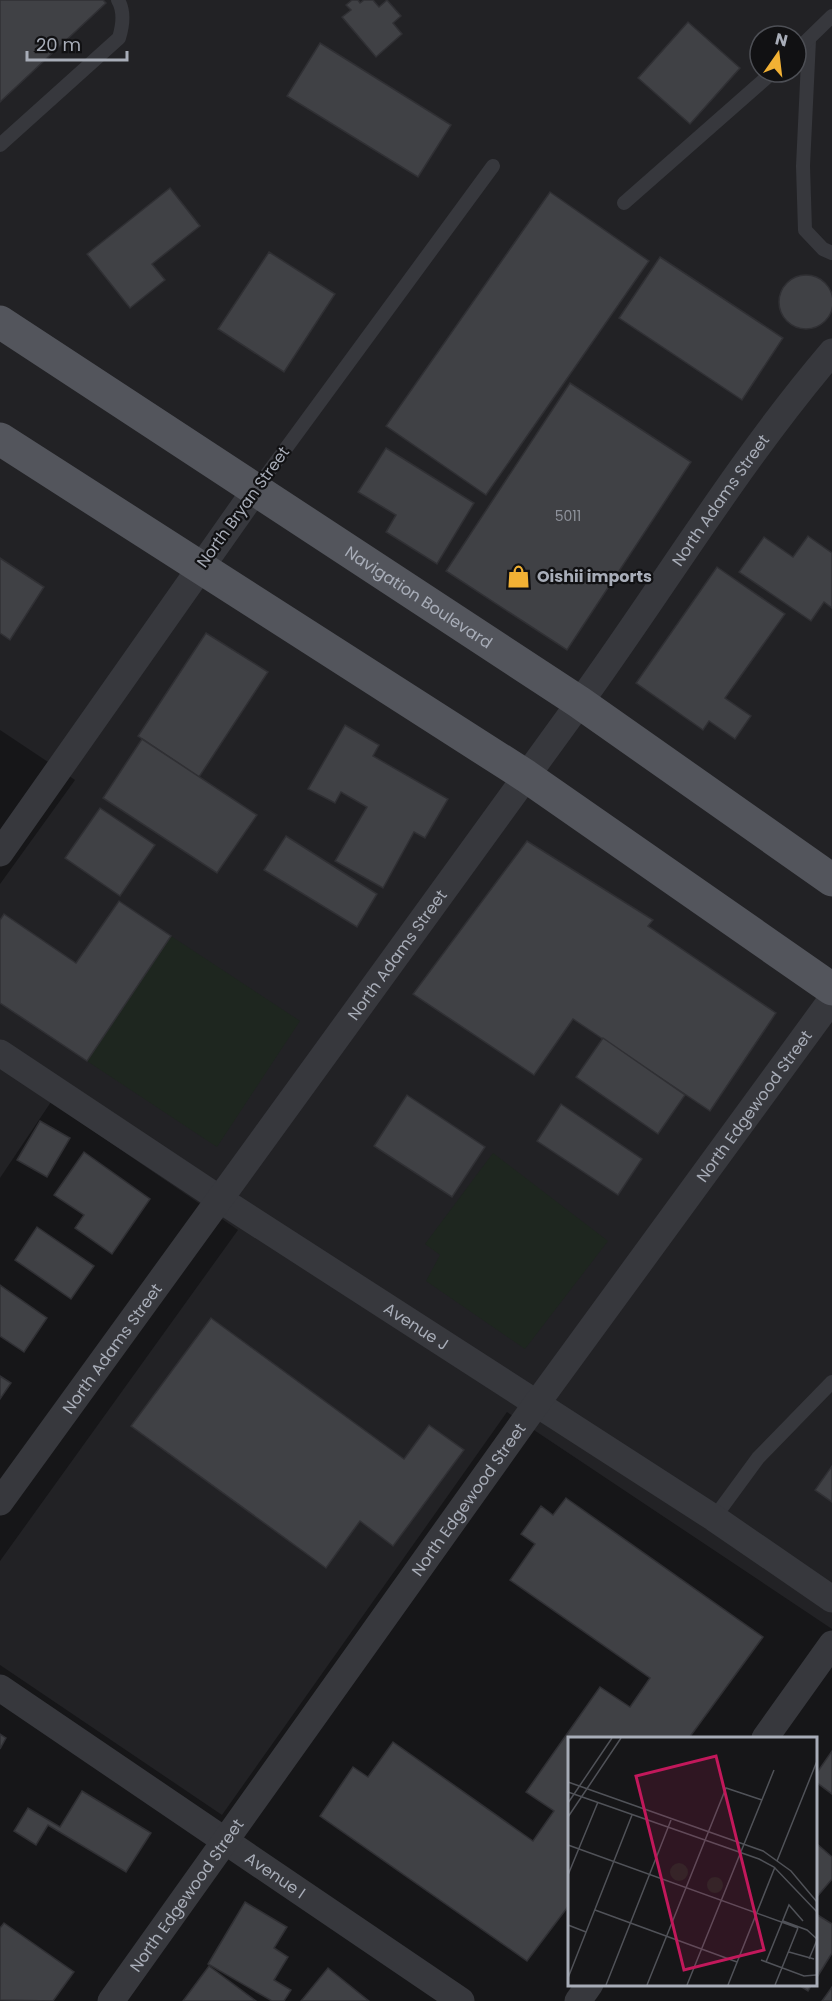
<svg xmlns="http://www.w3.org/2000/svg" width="832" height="2001" font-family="Poppins,sans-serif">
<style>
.built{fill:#222225;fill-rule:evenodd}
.green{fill:#1e261f}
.building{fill:#404145;stroke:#303034;stroke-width:1.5}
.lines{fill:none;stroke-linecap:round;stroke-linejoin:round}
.lane{stroke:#37383d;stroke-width:14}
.street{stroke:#37383d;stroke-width:27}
.primary{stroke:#53555c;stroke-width:33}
.labels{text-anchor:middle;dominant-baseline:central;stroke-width:4.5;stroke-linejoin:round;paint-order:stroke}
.number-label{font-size:14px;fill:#8e929b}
.street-label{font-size:16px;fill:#a8adb8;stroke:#111113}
.poi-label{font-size:16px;font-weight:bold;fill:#a8adb8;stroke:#111113;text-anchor:start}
.inset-road{fill:none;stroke:#505258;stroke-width:1.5}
.view{fill:#c2185b;fill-opacity:0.15;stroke:#c2185b;stroke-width:3}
.inset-edge{fill:none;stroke:#a8adb8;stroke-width:3}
</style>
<rect width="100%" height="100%" fill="#161618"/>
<path class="built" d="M0 0H832V1629L507 1412 222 1815 0 1665V1561L238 1230 51 1102 0 1178V884L75 780 0 730ZM760 36H796V72H760Z"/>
<g class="green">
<path d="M171 936 300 1021 217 1147 87 1061Z"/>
<path d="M493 1153 608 1241 525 1349 426 1281 440 1255 425 1244Z"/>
</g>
<g class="building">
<path d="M0 0H103L106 3 0 102Z"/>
<path d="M352 0H358L360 3 364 0H373L379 7 387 0 401 16 393 23 402 34 376 57 342 17 351 10 346 5Z"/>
<path d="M688 22 740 68 690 124 638 78Z"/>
<path d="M320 43 451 125 418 177 287 96Z"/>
<path d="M170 188 200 226 152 264 165 280 130 308 87 254Z"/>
<path d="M550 192 649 261 486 495 386 426Z"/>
<path d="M269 252 335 294 284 372 218 329Z"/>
<path d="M660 257 783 338 742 400 619 318Z"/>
<circle cx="806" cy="302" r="27"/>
<path d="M570 383 691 462 567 650 446 571Z"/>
<path d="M386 448 474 503 437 564 386 532 396 515 358 492Z"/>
<path d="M808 536 832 553V608L824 602 811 621 739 572 764 537 793 557Z"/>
<path d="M0 558 44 587 10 640 0 633Z"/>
<path d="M717 567 785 614 725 698 751 716 735 739 709 721 703 730 636 683Z"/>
<path d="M206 633 268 672 199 777 138 736Z"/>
<path d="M345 725 379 745 373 756 448 799 425 838 414 832 383 888 335 861 367 807 341 792 335 803 308 789Z"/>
<path d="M142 739 257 815 217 873 103 798Z"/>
<path d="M100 808 155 845 120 896 65 858Z"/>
<path d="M286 836 377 894 357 927 264 870Z"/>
<path d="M527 841 653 920 648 926 776 1013 710 1111 573 1019 534 1075 413 994Z"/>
<path d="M119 901 171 936 87 1061 0 1003V920L4 914 76 963Z"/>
<path d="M603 1038 685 1095 658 1134 576 1077Z"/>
<path d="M407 1095 485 1147 452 1197 374 1146Z"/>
<path d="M561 1104 642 1159 618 1195 537 1141Z"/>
<path d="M40 1121 70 1138 47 1177 17 1160Z"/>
<path d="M84 1152 150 1199 112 1254 75 1228 84 1215 54 1195Z"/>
<path d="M37 1227 94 1266 71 1299 15 1260Z"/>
<path d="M0 1285 47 1318 24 1352 0 1336Z"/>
<path d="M211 1318 404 1459 429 1425 464 1450 393 1546 360 1521 326 1568 131 1426Z"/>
<path d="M0 1376 11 1383 0 1399Z"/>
<path d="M832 1466V1502L815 1490Z"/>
<path d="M566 1498 763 1637 689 1738H570V1904L527 1961 320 1816 353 1767 368 1777 393 1742 533 1841 554 1811 526 1792 600 1687 630 1707 650 1678 510 1580 535 1544 521 1534 541 1506 553 1515Z"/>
<path d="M0 1734 6 1738 0 1749Z"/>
<path d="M832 1751V1794L816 1782V1774Z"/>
<path d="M82 1791 151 1833 126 1872 48 1825 36 1845 14 1831 28 1808 60 1827Z"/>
<path d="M816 1843 832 1857V1879L816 1898Z"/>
<path d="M245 1902 287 1927 274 1948 288 1957 274 1980 291 1990 284 2001H272L208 1964Z"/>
<path d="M816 1914 832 1924V1953L816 1979Z"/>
<path d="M4 1923 74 1972 53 2001 0 2000V1928Z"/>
<path d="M209 1966 256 2001H183Z"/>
<path d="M328 1968 369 2001H301Z"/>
<path d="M797 1984H812L808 1991Z"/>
<path d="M832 1987V2001H822Z"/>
</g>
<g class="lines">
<g class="lane">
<path d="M809 40 803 166 805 230 823 249 832 253"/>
<path d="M796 51 832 16"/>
<path d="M0 145 119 38C123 25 125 12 118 0"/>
<path d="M624 203 773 72"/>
<path d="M256 489 493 166"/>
<path d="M714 1518 758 1458 832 1382"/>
</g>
<g class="street">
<path d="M0 853 256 489"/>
<path id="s1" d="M0 1053 221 1200 714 1518 832 1599"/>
<path id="s2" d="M0 1502C194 1237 385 970 578 705 663 588 738 462 832 352"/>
<path id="s3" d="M0 1688 461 2001"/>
<path d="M765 1738 832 1644"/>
<path id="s4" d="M111 2001 537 1403 832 999"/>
<path d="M578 2001 590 1984"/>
</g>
<g class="primary">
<path id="s5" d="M0 322 579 702 832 880"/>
<path d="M0 439 526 776 832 989"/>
</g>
</g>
<defs>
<symbol id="shop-bare" viewBox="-9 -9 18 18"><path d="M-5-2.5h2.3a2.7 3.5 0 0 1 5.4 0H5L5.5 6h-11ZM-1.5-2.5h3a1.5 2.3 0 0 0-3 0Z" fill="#f2b134" stroke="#111113" stroke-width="2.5" paint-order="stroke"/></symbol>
</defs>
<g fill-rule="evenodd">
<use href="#shop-bare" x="502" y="560" width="33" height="33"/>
</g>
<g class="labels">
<g class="number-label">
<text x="568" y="516">5011</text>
</g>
<g class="street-label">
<text stroke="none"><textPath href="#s2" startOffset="1234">North Adams Street</textPath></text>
<text transform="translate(243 507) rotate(-54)">North Bryan Street</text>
<text stroke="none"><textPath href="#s5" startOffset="501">Navigation Boulevard</textPath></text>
<text stroke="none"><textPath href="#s2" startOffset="676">North Adams Street</textPath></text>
<text stroke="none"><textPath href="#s4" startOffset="1102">North Edgewood Street</textPath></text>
<text stroke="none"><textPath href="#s1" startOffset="498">Avenue J</textPath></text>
<text stroke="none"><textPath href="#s2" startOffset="190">North Adams Street</textPath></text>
<text stroke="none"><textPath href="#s4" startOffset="616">North Edgewood Street</textPath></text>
<text stroke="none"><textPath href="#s3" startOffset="333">Avenue I</textPath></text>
<text stroke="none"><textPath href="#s4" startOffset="130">North Edgewood Street</textPath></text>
</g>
<g class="poi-label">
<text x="537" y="576">Oishii imports</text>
</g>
</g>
<g transform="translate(568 1737)">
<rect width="249" height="249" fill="#161618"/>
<path d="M102 135a9 9 0 1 1 18 0a9 9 0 1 1-18 0ZM139 148a8 8 0 1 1 16 0a8 8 0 1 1-16 0Z" fill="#1e261f"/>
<path class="inset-road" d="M0 45 195 114 223 134 249 165M0 55 191 122 206 130 249 175M0 66 44 1M0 80 53 1M0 108 230 191M209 124 249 24M0 138 30 65M27 173 169 225M215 184 239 193 249 202M0 188 18 195M221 215 246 222M241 222 249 203M193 223 236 239 248 238M198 225 221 168 235 184M0 241 64 78M38 248 103 83M79 248 158 51 194 63M119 248 206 33M160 248 207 130M207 248 230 191"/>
<path class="view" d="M148 19 196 213 116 233 68 39Z"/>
<rect width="249" height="249" class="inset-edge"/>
</g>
<g transform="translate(778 54) rotate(14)"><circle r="28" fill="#111113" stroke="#4d4f55" stroke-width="1.5"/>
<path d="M0-4.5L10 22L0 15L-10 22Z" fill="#f2b134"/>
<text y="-9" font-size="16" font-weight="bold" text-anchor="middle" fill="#a8adb8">N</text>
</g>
<path d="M27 51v9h100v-9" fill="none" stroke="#a8adb8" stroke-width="3"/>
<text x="36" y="51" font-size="18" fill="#a8adb8" stroke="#111113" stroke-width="4.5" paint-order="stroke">20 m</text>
</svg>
